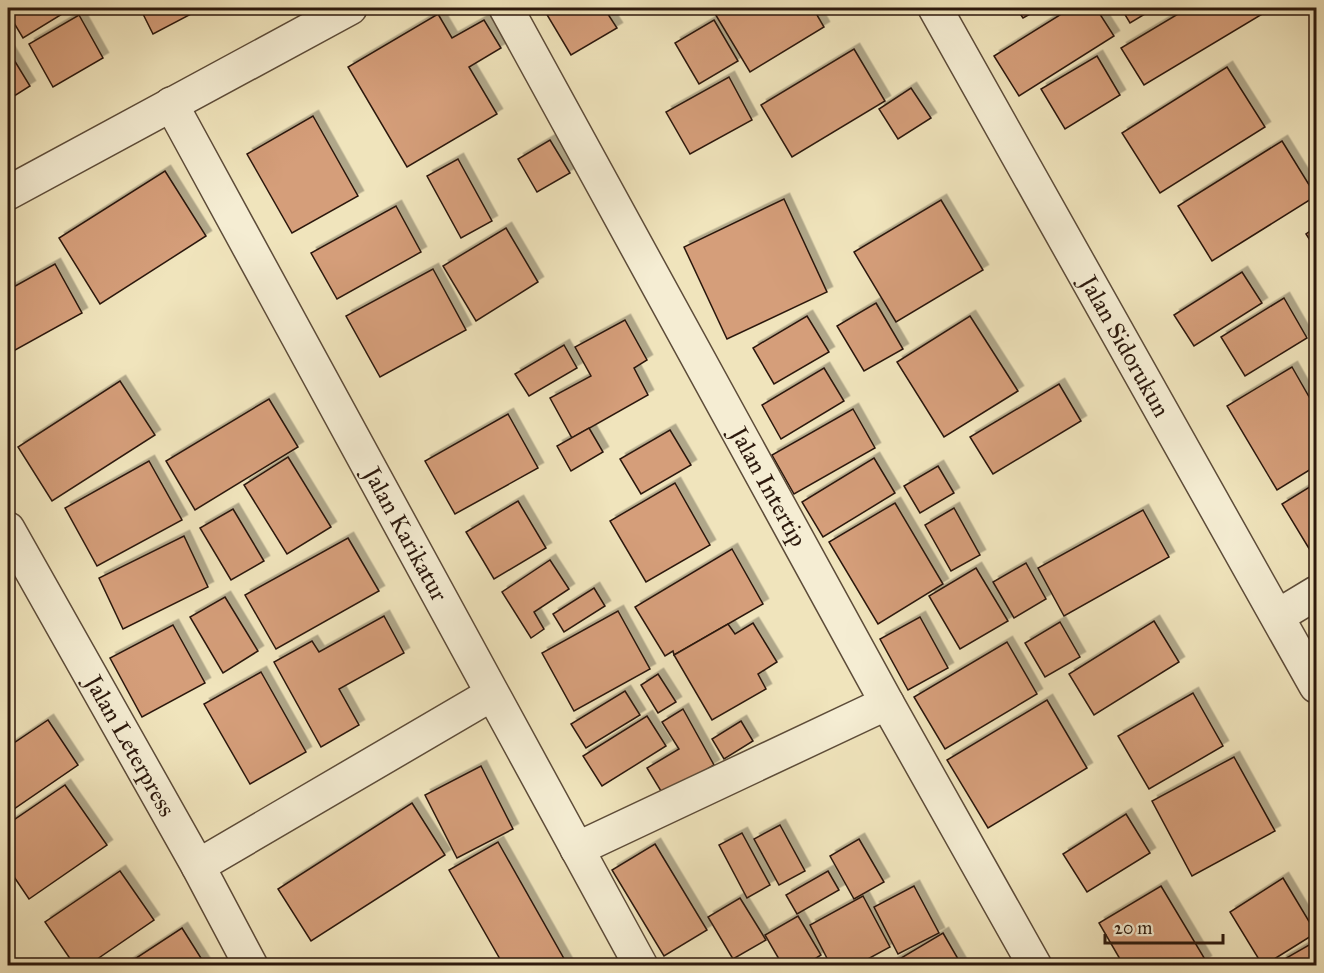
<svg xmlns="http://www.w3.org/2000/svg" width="1324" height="973" font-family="'IM FELL Great Primer',serif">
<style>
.building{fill:#d59e7a;stroke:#2c190d;stroke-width:1.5;filter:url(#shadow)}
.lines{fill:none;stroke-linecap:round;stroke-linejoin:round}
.minor-casing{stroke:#5d4c39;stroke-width:36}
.minor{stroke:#f5edd3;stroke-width:33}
.labels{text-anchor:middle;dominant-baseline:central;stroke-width:6;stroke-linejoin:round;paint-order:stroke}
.street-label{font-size:24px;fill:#2c190d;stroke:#f5edd3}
</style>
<defs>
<filter id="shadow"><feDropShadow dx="5.5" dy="-5.5" stdDeviation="0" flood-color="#0004"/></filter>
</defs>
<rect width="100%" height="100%" fill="#f0e4bc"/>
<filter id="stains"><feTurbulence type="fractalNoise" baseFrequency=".00333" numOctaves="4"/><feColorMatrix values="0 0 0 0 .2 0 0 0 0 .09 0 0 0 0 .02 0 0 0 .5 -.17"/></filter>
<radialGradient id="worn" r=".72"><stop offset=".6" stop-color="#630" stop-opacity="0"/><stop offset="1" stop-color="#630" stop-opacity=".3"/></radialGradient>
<g class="building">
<path d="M8 8H72L23 38 8 13Z"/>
<path d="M140 8H193L195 12 153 34Z"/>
<path d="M543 8H604L617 28 571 55Z"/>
<path d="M722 8H813L824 27 750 72 714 12Z"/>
<path d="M1016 8H1041L1023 18Z"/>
<path d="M1071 8H1096L1114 36 1019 96 994 56Z"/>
<path d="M1121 8H1155L1130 23Z"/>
<path d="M1188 8H1261L1264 13 1144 85 1121 48Z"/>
<path d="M438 14 452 38 484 20 501 48 469 67 497 114 407 167 348 67Z"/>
<path d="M79 15 103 58 53 87 29 44Z"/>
<path d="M714 20 738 61 699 84 675 43Z"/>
<path d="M854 49 885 101 792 157 761 105Z"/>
<path d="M8 50 30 86 8 100Z"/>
<path d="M1097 56 1120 95 1065 129 1041 89Z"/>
<path d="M1227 67 1265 127 1160 193 1122 133Z"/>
<path d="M729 77 752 120 690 154 666 112Z"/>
<path d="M911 88 931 118 898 139 879 109Z"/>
<path d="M313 116 358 196 292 233 247 154Z"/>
<path d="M550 140 570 173 537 192 518 159Z"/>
<path d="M1282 141 1316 196 1212 261 1178 206Z"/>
<path d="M458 159 492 221 461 238 427 176Z"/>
<path d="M165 171 206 236 100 304 59 238Z"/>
<path d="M784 199 827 292 727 339 684 247Z"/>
<path d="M941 200 983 270 896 322 854 252Z"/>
<path d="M396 206 421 252 337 299 311 253Z"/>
<path d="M1316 227V250L1306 234Z"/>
<path d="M506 228 538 282 476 321 443 266Z"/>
<path d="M55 264 82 313 8 354V290Z"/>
<path d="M433 269 466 330 380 377 346 316Z"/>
<path d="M1242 272 1262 303 1194 346 1174 315Z"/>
<path d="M1284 298 1307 338 1245 376 1221 337Z"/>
<path d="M876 303 903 349 864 371 837 326Z"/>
<path d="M807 316 829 352 774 384 753 348Z"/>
<path d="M970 316 1018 391 944 437 897 362Z"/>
<path d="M625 320 647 360 634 368 648 395 572 438 550 398 591 376 575 347Z"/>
<path d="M564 345 577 368 529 396 515 374Z"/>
<path d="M1292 367 1316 409V466L1277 490 1227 406Z"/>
<path d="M824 368 844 401 781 439 762 405Z"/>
<path d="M120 381 155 435 52 501 18 447Z"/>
<path d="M1059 384 1081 421 993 474 970 437Z"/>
<path d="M269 399 298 447 195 510 166 461Z"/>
<path d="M853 409 875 448 794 494 772 455Z"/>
<path d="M508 414 538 468 455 514 425 461Z"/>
<path d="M589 428 603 452 571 471 557 446Z"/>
<path d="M670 430 691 465 641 494 620 459Z"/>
<path d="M288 457 331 527 287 554 244 485Z"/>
<path d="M874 458 895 493 823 537 802 502Z"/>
<path d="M149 461 182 520 97 566 65 508Z"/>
<path d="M938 466 954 493 920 513 904 486Z"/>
<path d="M675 483 710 545 646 582 610 521Z"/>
<path d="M1316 483V560L1282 504Z"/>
<path d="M518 501 546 548 494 579 466 532Z"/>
<path d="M895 503 943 584 878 624 829 542Z"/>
<path d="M954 508 980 555 951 571 925 525Z"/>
<path d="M233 509 264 561 231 580 200 528Z"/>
<path d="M1143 510 1169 557 1064 616 1038 568Z"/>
<path d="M184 536 208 587 123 629 99 578Z"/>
<path d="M348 538 379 591 276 649 245 595Z"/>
<path d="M732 549 763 604 674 655 673 651 665 656 635 607Z"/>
<path d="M550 560 569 589 534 612 544 629 531 638 502 592Z"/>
<path d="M1026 563 1046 599 1014 618 993 582Z"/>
<path d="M976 568 1008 621 960 649 929 596Z"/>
<path d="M594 588 605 606 564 632 553 614Z"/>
<path d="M225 597 258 651 223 673 190 617Z"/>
<path d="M618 611 650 669 574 711 542 653Z"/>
<path d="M384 616 404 653 339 689 359 725 321 747 274 662 312 641 319 652Z"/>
<path d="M920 617 948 668 908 690 880 639Z"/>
<path d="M1154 621 1179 662 1094 715 1069 674Z"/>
<path d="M1060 622 1080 657 1045 677 1025 643Z"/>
<path d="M753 623 777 662 758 674 766 689 712 720 674 655 728 624 735 634Z"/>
<path d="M173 625 205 683 142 717 110 658Z"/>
<path d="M1007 642 1037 694 945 749 914 697Z"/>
<path d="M261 672 306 752 250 784 204 704Z"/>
<path d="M658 674 676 702 658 713 641 685Z"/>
<path d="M625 691 640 715 586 748 571 724Z"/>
<path d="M1193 693 1223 746 1149 789 1118 736Z"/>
<path d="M1047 700 1087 768 988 828 947 760Z"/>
<path d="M683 709 714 765 664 796 647 768 679 749 662 722Z"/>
<path d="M647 716 666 746 602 786 583 756Z"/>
<path d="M48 720 78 765 8 813V747Z"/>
<path d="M741 721 753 741 724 759 712 739Z"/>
<path d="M1234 757 1275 831 1192 876 1152 801Z"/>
<path d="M481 766 513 829 457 858 425 795Z"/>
<path d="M65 785 107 845 29 899 8 868V824Z"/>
<path d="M412 803 445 855 311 941 278 889Z"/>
<path d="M1126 814 1150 853 1087 892 1063 854Z"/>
<path d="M780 825 805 871 779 885 754 839Z"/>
<path d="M742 833 770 885 747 898 719 845Z"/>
<path d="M859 839 884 882 854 899 830 856Z"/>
<path d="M498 842 567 964 563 966H504L449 870Z"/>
<path d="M655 844 707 930 664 956 612 870Z"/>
<path d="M120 871 154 920 87 966H75L45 922Z"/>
<path d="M828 871 839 890 797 914 786 895Z"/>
<path d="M1283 878 1316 933 1263 966 1230 912Z"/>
<path d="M914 886 939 933 898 954 874 907Z"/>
<path d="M1161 886 1206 961 1199 966H1124L1099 923Z"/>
<path d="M863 896 890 947 855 966H831L810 925Z"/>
<path d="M740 898 766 940 733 959 708 917Z"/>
<path d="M798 916 821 955 804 966H783L765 935Z"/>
<path d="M182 928 206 966H124Z"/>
<path d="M943 933 961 964 892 966 891 964Z"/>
<path d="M1316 941V966H1283L1281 961Z"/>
</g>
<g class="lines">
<defs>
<g id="minor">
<path id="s1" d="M506 8 887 703 1035 966"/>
<path id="s2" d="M935 8 1316 686"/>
<path id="s3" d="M171 104 641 966"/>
<path d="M8 193 350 8"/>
<path id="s4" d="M8 529 198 866 251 966"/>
<path d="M1278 616 1316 593"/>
<path d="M577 849 887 703"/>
<path d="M198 866 492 694"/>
</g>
</defs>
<use href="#minor" class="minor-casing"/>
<use href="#minor" class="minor"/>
</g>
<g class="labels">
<g class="street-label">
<text stroke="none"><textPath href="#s2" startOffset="388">Jalan Sidorukun</textPath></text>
<text stroke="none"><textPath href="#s1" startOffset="546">Jalan Intertip</textPath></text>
<text stroke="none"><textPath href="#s3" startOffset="490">Jalan Karikatur</textPath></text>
<text stroke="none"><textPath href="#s4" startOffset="249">Jalan Leterpress</textPath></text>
</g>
</g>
<rect width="1324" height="973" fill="none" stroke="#f0e4bc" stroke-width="30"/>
<rect x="9" y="9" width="1306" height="955" fill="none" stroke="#2c190d" stroke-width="3"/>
<rect x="15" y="15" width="1294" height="943" fill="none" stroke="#2c190d" stroke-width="1.5"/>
<path d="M1105 934v9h118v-9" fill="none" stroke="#2c190d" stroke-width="3"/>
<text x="1114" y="934" font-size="18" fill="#2c190d" stroke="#f5edd3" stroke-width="4.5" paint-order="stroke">20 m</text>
<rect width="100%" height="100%" filter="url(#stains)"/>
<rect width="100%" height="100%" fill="url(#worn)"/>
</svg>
